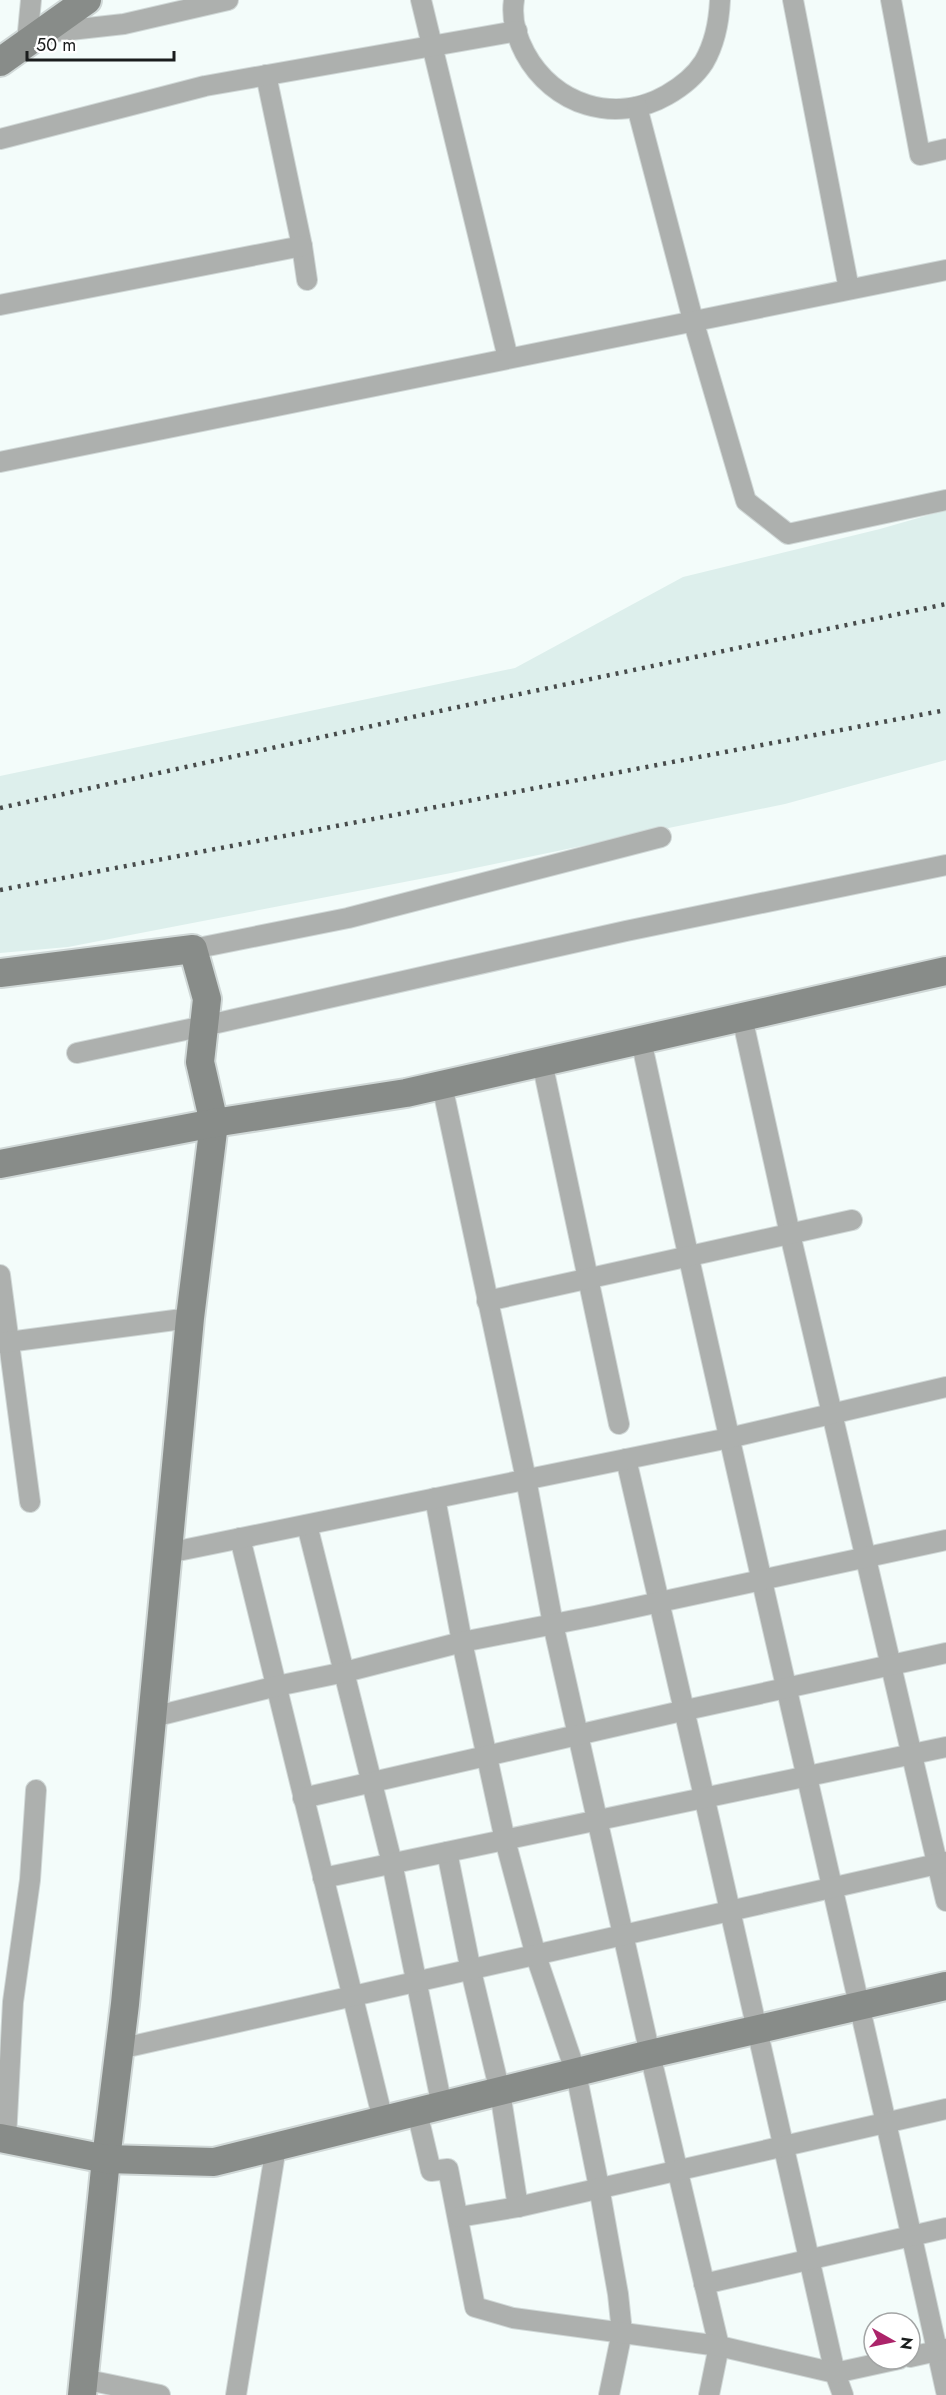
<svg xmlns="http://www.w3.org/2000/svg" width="946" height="2395" font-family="Jost,sans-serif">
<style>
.built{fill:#ddefec}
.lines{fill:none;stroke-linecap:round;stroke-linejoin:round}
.street-casing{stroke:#d0d8d7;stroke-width:22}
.secondary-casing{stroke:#d0d8d7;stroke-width:32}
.street{stroke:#adb0ae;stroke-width:20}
.secondary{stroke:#888c89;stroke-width:28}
.rail{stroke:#474b4b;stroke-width:4.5;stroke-dasharray:3 6;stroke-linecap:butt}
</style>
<rect width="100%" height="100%" fill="#f3fcfa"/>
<path class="built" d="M946 510V760L785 804 451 873 68 947 0 953V776L515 668 683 577 880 529Z"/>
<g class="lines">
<defs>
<g id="street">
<path d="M421 0 508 358"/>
<path d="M514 0C511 18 517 38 525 53 553 105 615 125 667 95 681 87 695 76 704 62 715 43 719 22 720 0"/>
<path d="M793 0 849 289"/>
<path d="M891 0 920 155 946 149"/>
<path d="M43 33 124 24 228 0"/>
<path d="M27 42 31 0"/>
<path d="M266 75 302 246 307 280"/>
<path d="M637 107 693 320 746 501 788 534 946 500"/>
<path d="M0 139 205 86 517 31"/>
<path d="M0 305 302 246"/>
<path d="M0 462 946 270"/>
<path d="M193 949 348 918 661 837"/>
<path d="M742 1017 790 1234 946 1901"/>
<path d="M641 1040C738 1491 847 1940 946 2391"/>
<path d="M77 1053 204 1026 626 931 946 865"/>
<path d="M542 1062 619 1424"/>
<path d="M442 1085 526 1479 553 1624 650 2054 719 2346 709 2395"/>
<path d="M0 1275 30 1502"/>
<path d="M487 1301 852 1220"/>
<path d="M0 1343 190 1318"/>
<path d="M626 1459C698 1763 765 2069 835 2373L843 2395"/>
<path d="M435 1498 462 1642 505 1840 536 1956 576 2073 599 2187 618 2294 622 2332 609 2395"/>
<path d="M307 1525 392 1863 442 2106"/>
<path d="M240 1538 383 2120"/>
<path d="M168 1553 729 1438 946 1387"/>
<path d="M153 1717 277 1686 345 1672 462 1642 595 1616 946 1540"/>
<path d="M303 1798 686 1710 946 1653"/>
<path d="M447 1852 471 1971 500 2092 518 2207"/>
<path d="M323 1878 946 1747"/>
<path d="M119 2049 946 1862"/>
<path d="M417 2112 431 2171 448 2169 475 2307 513 2318 719 2346 835 2373 899 2359"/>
<path d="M6 2139 13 2002 30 1880 36 1790"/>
<path d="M459 2217 518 2207 946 2109"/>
<path d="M704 2284 946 2228"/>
<path d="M910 2357 946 2349"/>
<path d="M83 2379 160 2395"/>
<path d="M236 2395 276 2147"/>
</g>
<g id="secondary">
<path d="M0 62 87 0"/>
<path d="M0 973 193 949 207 999 200 1062 214 1123 190 1318 125 2004 106 2159 82 2395"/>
<path d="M0 1164 214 1123 406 1093 946 971"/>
<path d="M0 2138 106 2159 214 2162 650 2054 946 1986"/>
</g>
</defs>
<use href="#street" class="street-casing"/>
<use href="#secondary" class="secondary-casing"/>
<use href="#street" class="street"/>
<use href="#secondary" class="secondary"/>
<g class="rail">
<path d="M0 808 449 709 946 604"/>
<path d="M0 890 946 710"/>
</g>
</g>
<g transform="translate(892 2341) rotate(99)"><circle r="28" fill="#ffffff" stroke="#a3a5a5" stroke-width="1.5"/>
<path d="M0-4.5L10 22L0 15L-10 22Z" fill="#ac246a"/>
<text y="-9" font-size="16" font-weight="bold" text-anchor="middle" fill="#1a1d1d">N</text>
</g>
<path d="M27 51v9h147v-9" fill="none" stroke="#1a1d1d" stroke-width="3"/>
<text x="36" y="51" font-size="18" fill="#1a1d1d" stroke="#ffffff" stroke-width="4.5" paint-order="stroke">50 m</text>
</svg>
